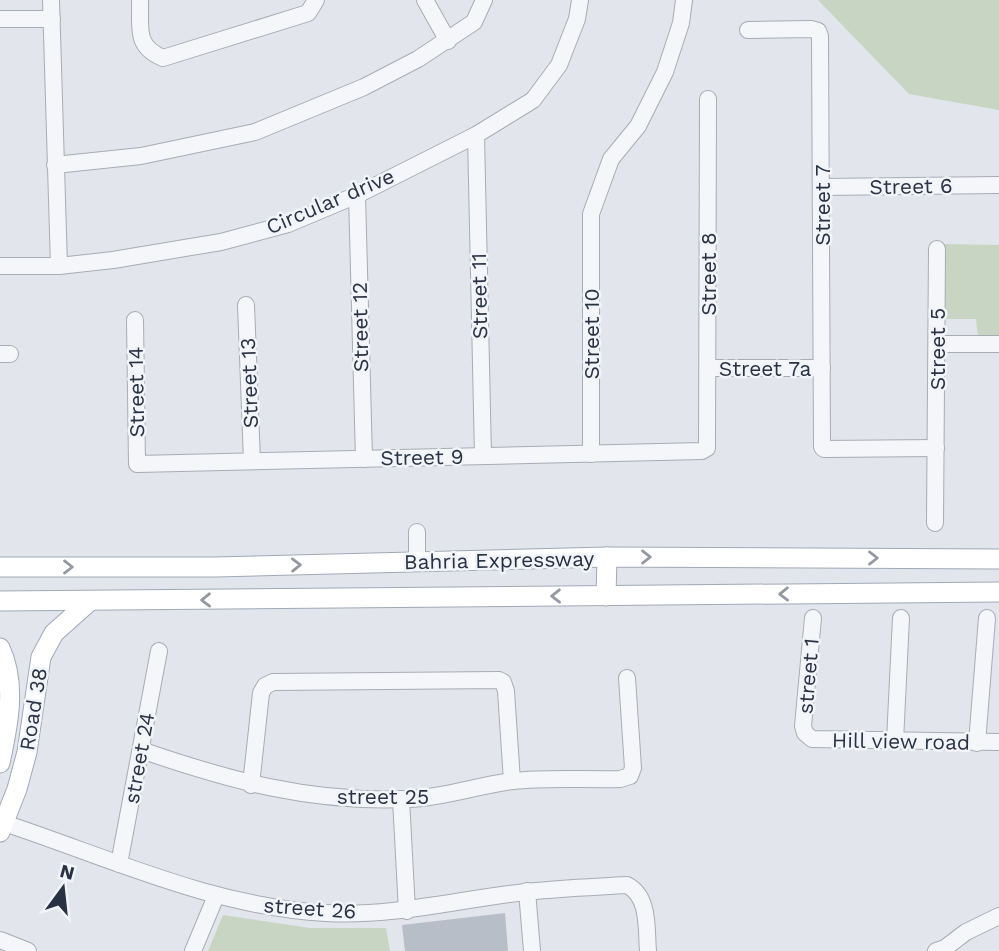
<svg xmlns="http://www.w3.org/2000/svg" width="999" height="951" font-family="'Work Sans',sans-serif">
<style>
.green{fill:#c7d5c2}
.building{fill:#b8bec8}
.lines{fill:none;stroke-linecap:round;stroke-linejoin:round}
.minor-casing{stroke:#a7acb5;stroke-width:18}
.major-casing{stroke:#a0a9b7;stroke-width:21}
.minor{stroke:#f5f6f9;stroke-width:16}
.major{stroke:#fff;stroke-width:19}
.oneway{stroke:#9498a1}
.labels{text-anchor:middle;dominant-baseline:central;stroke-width:5;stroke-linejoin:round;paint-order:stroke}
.street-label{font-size:21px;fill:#293243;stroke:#f1f4f8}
</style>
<rect width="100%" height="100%" fill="#e2e5eb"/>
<g class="green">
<path d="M818 0H999V110L909 94Z"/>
<path d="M939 244 999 245V338H978L976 319H943Z"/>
<path d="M223 915 310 928H386L390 951H208Z"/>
</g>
<path class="building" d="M505 913 508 951H405L402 925Z"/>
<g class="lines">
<defs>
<g id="minor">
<path d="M51 0 59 266"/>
<path d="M140 0C141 27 134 46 163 58L308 13 316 0"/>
<path d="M425 0 448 41"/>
<path d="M0 19H52"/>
<path d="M748 30 811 29 818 31 820 36 822 447 824 449 936 448"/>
<path d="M476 135 483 456"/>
<path d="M55 165 141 156 255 132 364 87 418 59 474 22 484 0"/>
<path d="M822 187 999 185"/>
<path d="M357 195 364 459"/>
<path d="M0 266H59L113 260 221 242 288 224 357 195 476 135 533 100 559 65 577 19 580 0"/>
<path d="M246 305 252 461"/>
<path d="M135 320 137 464 702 451 707 448 708 99"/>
<path d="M937 344H999"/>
<path d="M0 354H10"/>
<path d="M708 368H822"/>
<path d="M591 454V214L611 159 638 126 665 72 681 23 684 0"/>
<path d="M935 523 937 249"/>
<path d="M417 562V532"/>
<path d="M813 618 803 726 805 733 812 739 999 742"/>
<path d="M895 741 901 618"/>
<path d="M977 743 987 618"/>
<path d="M141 750C231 781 311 803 408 799 444 798 478 785 513 781 548 777 585 780 620 779L630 776 633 768 627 678"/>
<path d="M251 785 261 693 265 686 273 682 499 680 503 682 506 691 512 781"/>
<path d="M401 799 407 911"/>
<path d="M4 823C110 858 213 907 326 913 394 917 459 899 526 892 560 888 594 887 627 885 650 897 646 929 648 951"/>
<path d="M119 864 159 651"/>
<path d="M527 891 532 951"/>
<path d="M0 940 28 951"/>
<path d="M193 951 216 896"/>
<path d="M936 951 945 948 966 932 999 916"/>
</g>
<g id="major">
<path d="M0 567H215L607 557 999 559"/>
<path d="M606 596 607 557"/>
<path d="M0 601 999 592"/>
<path d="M0 648C17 684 8 726 0 763"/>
<path d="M0 832 17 789 27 752 41 657 54 633 90 601"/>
</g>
</defs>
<use href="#minor" class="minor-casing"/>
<use href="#major" class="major-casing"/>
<use href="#minor" class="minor"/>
<use href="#major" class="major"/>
</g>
<defs><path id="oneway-chevron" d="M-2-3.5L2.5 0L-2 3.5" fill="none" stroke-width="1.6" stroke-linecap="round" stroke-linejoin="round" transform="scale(1.75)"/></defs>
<g class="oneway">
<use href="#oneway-chevron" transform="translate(646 557)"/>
<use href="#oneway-chevron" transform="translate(873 558)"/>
<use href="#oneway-chevron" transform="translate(296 565) rotate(-1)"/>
<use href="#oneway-chevron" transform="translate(68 567)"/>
<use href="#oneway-chevron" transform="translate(784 594) rotate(179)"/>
<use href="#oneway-chevron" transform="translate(556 596) rotate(179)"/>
<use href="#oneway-chevron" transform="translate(206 600) rotate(179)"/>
</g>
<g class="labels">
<g class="street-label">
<text transform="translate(911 186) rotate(-1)">Street 6</text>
<text transform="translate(330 201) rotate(-23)">Circular drive</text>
<text transform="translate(822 205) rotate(-90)">Street 7</text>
<text transform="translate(708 274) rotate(-90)">Street 8</text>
<text transform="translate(479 296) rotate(-91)">Street 11</text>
<text transform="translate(360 327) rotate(-91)">Street 12</text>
<text transform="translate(591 334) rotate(-90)">Street 10</text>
<text transform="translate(937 349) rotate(-90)">Street 5</text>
<text x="765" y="368">Street 7a</text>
<text transform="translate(249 383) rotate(-92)">Street 13</text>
<text transform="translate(136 392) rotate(-91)">Street 14</text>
<text transform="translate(422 457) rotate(-1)">Street 9</text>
<text transform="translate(499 560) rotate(-1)">Bahria Expressway</text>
<text transform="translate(808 676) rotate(-85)">street 1</text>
<text transform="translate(33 709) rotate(-81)">Road 38</text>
<text transform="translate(901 741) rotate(1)">Hill view road</text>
<text transform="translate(139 758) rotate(-80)">street 24</text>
<text x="383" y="796">street 25</text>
<text transform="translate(310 908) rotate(4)">street 26</text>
</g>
</g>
<g transform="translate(63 888) rotate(15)" stroke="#f1f4f8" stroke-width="5" paint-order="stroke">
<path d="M0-5L12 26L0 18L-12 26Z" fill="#293243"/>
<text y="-10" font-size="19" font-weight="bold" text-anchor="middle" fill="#293243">N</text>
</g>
</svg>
